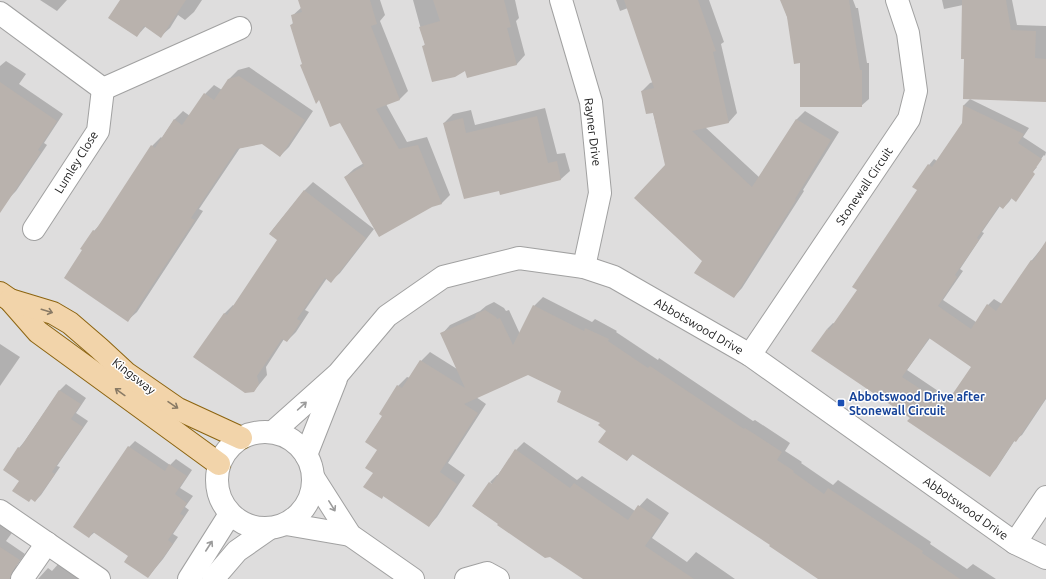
<svg xmlns="http://www.w3.org/2000/svg" width="1046" height="579" font-family="Ubuntu,sans-serif">
<style>
.residential{fill:#dedddd}
.shadow{fill:#0003;fill-rule:evenodd}
.building{fill:#b9b2ad;fill-rule:evenodd}
.lines{fill:none;stroke-linecap:round;stroke-linejoin:round}
.minor-casing{stroke:#a1a1a1;stroke-width:24}
.major-casing{stroke:#8c6410;stroke-width:24}
.minor{stroke:#fff;stroke-width:22}
.major{stroke:#f2d4aa;stroke-width:22}
.oneway{stroke:#897a65}
.oneway2{stroke:#9b9b9b}
.transit-dot{fill:#1a4fb4;stroke:#fff;stroke-width:1.5}
.labels{text-anchor:middle;dominant-baseline:central;stroke-width:3;stroke-linejoin:round;paint-order:stroke}
.street-label{font-size:12px;fill:#202020;stroke:#fff}
.transit-label{font-size:12px;font-weight:bold;fill:#164399;stroke:#fff;text-anchor:start}
</style>
<rect width="100%" height="100%" fill="#f0ede8"/>
<rect class="residential" x="0" y="0" width="1046" height="579"/>
<g class="shadow">
<path d="M40 0H67L57 11Z"/>
<path d="M121 0H202L194 12 185 20 178 15 170 28 161 36 146 26 137 36Z"/>
<path d="M299 0H380L385 15 380 21 408 91 400 99 386 104 407 142 427 137 450 195 442 203 432 206 345 177 354 169 364 163 341 122 320 99 303 64 291 25 294 22 292 16 302 7Z"/>
<path d="M413 0H515L519 18 516 21 525 55 517 64 468 77 466 70 424 46 425 44Z"/>
<path d="M616 0H709L724 42 721 44 737 113 729 122 705 127 760 178 797 119 805 111 839 132 803 190 804 191 742 288 734 297 703 260 666 165 653 112 642 91 650 83 653 82 628 8 620 11Z"/>
<path d="M782 0H853L856 8H858L867 63H869V99L861 106 801 62Z"/>
<path d="M942 0H1012L1017 25 1046 26V101L965 58 963 5 944 9Z"/>
<path d="M6 61 26 74 19 84 63 114 44 143 47 145 16 191 9 198 0 211V66Z"/>
<path d="M249 67 313 111 289 147 280 156 262 143 240 148 199 209 203 211 137 312 128 320 94 231 102 222 152 146 161 137 162 138 174 120 183 111 190 116 205 94 214 85 222 90 229 79 238 70Z"/>
<path d="M970 99 1029 128 1023 137 1046 152 1045 156 1044 155 1035 167H1037L1019 187 1009 202 1003 208 1000 206 982 232 984 233 960 269 963 271 943 300 976 322 988 305 994 299 1002 304 1032 260 1046 243V399L1022 435 1015 440 996 469 990 475 911 418 827 329 833 323 835 324 858 290 918 190 929 165 934 159 937 161 963 123 964 105ZM930 338 973 366 950 399 907 370Z"/>
<path d="M545 108 557 154 565 153 570 171 561 179 501 193 500 190 444 123 453 114 471 110 475 125Z"/>
<path d="M313 182 374 229 340 273 331 281 327 278 305 310 309 312 296 332 287 341 284 339 266 367 267 375 254 391 224 314 233 305 234 306 278 240 270 233 305 190Z"/>
<path d="M543 297 592 322 595 319 617 331 616 332 658 360 659 358 753 421 755 420 790 443 785 451 802 462 801 463 833 485 838 480 931 542 930 544 967 569 973 564 996 579H820L772 545 633 454 627 460 601 422 563 391 528 374 476 397 486 404 448 463 465 475 437 517 429 526 384 495 382 498 374 473 379 450 383 416 398 386 407 377 410 378 421 361 430 352 457 369 442 334 450 325 480 311 486 306 494 302 504 308 506 311 509 310 520 334 534 306Z"/>
<path d="M0 344 20 357 0 386Z"/>
<path d="M66 384 86 398 76 413 88 421 57 466 60 467 41 495 35 501 20 481 19 448 24 442 60 390Z"/>
<path d="M135 441 170 465 176 459 192 470 180 488 193 496 185 507 189 510 173 534 178 537 163 559 148 577 130 555 95 532 89 537 129 447Z"/>
<path d="M524 442 577 480 582 476 635 511 647 498 669 513 652 538 687 562 696 552 735 579H585L490 482 497 475H498L516 450Z"/>
<path d="M0 521 14 530 6 541 25 554 17 565 15 571 17 579H0Z"/>
<path d="M60 562 86 579H38L48 568 52 571Z"/>
</g>
<g class="building">
<path d="M120 0H186L161 38 144 26 137 37 108 18Z"/>
<path d="M298 0H370L377 24 371 26 400 100 376 109 399 149 418 145 442 204 432 207 379 237 344 177 364 166 340 123 330 127 319 100 316 104 300 65 302 64 290 25 293 24 291 15 302 12Z"/>
<path d="M433 0H504L511 27 507 28 517 65 467 78 465 71 455 77 432 82 422 46 425 45 419 27 440 21Z"/>
<path d="M624 0H698L716 51 713 52 729 123 692 131 752 187 796 119 831 140 795 199 796 200 734 298 694 273 702 261 634 198 665 165 653 113 646 114 641 91 654 88Z"/>
<path d="M780 0H849L860 70H862V107H800V63L794 64 787 17Z"/>
<path d="M962 0H1006L1011 30 1036 31 1035 58 1046 59V102L963 99 964 59H961Z"/>
<path d="M239 76 305 120 280 157 262 144 237 149 191 218 195 220 128 322 64 278 82 250 80 249 93 230 95 231 151 145 155 148 174 119 182 125 204 93 214 100 228 79Z"/>
<path d="M0 82 57 121 38 150 41 152 0 213Z"/>
<path d="M963 105 1024 134 1018 143 1042 159 1033 172 1035 174 1016 202 1011 198 1003 209 999 206 977 238 979 240 955 275 957 277 938 306 971 329 987 304 996 311 1031 260 1033 261 1046 241V398L1016 442 1014 441 990 477 907 421 910 418 811 351 827 329 829 330 857 290 852 287 917 190 912 187 928 164 932 167 962 123ZM929 338 971 367 945 405 902 377Z"/>
<path d="M537 116 548 163 557 161 561 180 500 195 499 191 464 199 443 123 463 118 466 133Z"/>
<path d="M304 190 366 238 331 283 325 278 297 319 301 321 287 342 282 339 257 376 259 384 254 392 245 393 193 357 224 313 227 315 277 240 269 234Z"/>
<path d="M533 305 584 331 585 328 609 339 608 341 648 368 650 366 744 429 745 428 782 452 777 460 794 471 793 472 824 494 828 488 923 551 922 553 960 579H818L769 546 770 545 632 454 627 461 598 442 606 431 598 425 600 423 557 402 561 391 528 375 464 404 478 413 440 472 457 484 429 527 383 496 382 499 363 487 373 473 365 468 377 450 365 442 382 416 379 414 397 385 402 388 420 360 465 388 440 333 475 318 476 314 485 310 496 317 497 319 500 318 513 345Z"/>
<path d="M59 390 81 404 71 419 83 427 52 472 55 474 35 502 31 499 29 502 12 491 19 481 3 470 18 447 20 448Z"/>
<path d="M128 446 165 471 169 464 187 476 175 494 187 503 180 514 184 516 168 540 173 544 148 578 124 562 128 556 93 532 89 538 73 527Z"/>
<path d="M515 449 570 488 574 483 628 520 638 505 662 521 645 546 694 579H583L550 557 545 558 497 525 498 524 472 506 489 482 492 484Z"/>
<path d="M0 547 20 560 12 572 10 579H0Z"/>
</g>
<g class="lines">
<defs>
<g id="minor">
<path d="M561 0 591 102 600 193 584 267"/>
<path d="M0 13 103 89"/>
<path d="M103 89 240 28"/>
<path d="M34 229 98 131 103 89"/>
<path d="M750 355 909 119 916 91 908 33 897 0"/>
<path d="M273 432 338 374 387 316 443 277 519 258 584 267 614 277 750 355 1015 543 1046 558"/>
<circle cx="265" cy="480" r="48"/>
<path d="M306 455 336 379"/>
<path d="M313 477 350 535 413 579"/>
<path d="M0 511 99 579"/>
<path d="M286 524 350 535"/>
<path d="M1015 543 1046 497"/>
<path d="M22 579 47 543"/>
<path d="M189 579 230 514"/>
<path d="M213 579 237 551 270 528"/>
<path d="M466 579 487 573 498 579"/>
</g>
<g id="major">
<path d="M0 293 10 300 38 332 219 464"/>
<path d="M10 300 53 313 70 323 99 348 126 373 178 409 241 438"/>
</g>
</defs>
<use href="#minor" class="minor-casing"/>
<use href="#major" class="major-casing"/>
<use href="#minor" class="minor"/>
<use href="#major" class="major"/>
</g>
<defs><path id="oneway-shaft" d="M-6 0H5M1.5-3L5.5 0L1.5 3" fill="none" stroke-width="1.6" stroke-linecap="round" stroke-linejoin="round"/></defs>
<g class="oneway">
<use href="#oneway-shaft" transform="translate(47 311) rotate(17)"/>
<use href="#oneway-shaft" transform="translate(120 392) rotate(-144)"/>
<use href="#oneway-shaft" transform="translate(173 405) rotate(34)"/>
</g>
<g class="oneway2">
<use href="#oneway-shaft" transform="translate(302 406) rotate(-42)"/>
<use href="#oneway-shaft" transform="translate(332 506) rotate(58)"/>
<use href="#oneway-shaft" transform="translate(209 546) rotate(-57)"/>
</g>
<rect class="transit-dot" x="837" y="399" width="8" height="8" rx="2"/>
<g class="labels">
<g class="street-label">
<text transform="translate(593 132) rotate(83)">Rayner Drive</text>
<text transform="translate(76 162) rotate(-58)">Lumley Close</text>
<text transform="translate(864 186) rotate(-56)">Stonewall Circuit</text>
<text transform="translate(699 326) rotate(30)">Abbotswood Drive</text>
<text transform="translate(134 376) rotate(38)">Kingsway</text>
<text transform="translate(966 508) rotate(35)">Abbotswood Drive</text>
</g>
<g class="transit-label">
<text x="849" y="396">Abbotswood Drive after<tspan x="849" dy="14">Stonewall Circuit</tspan></text>
</g>
</g>
</svg>
